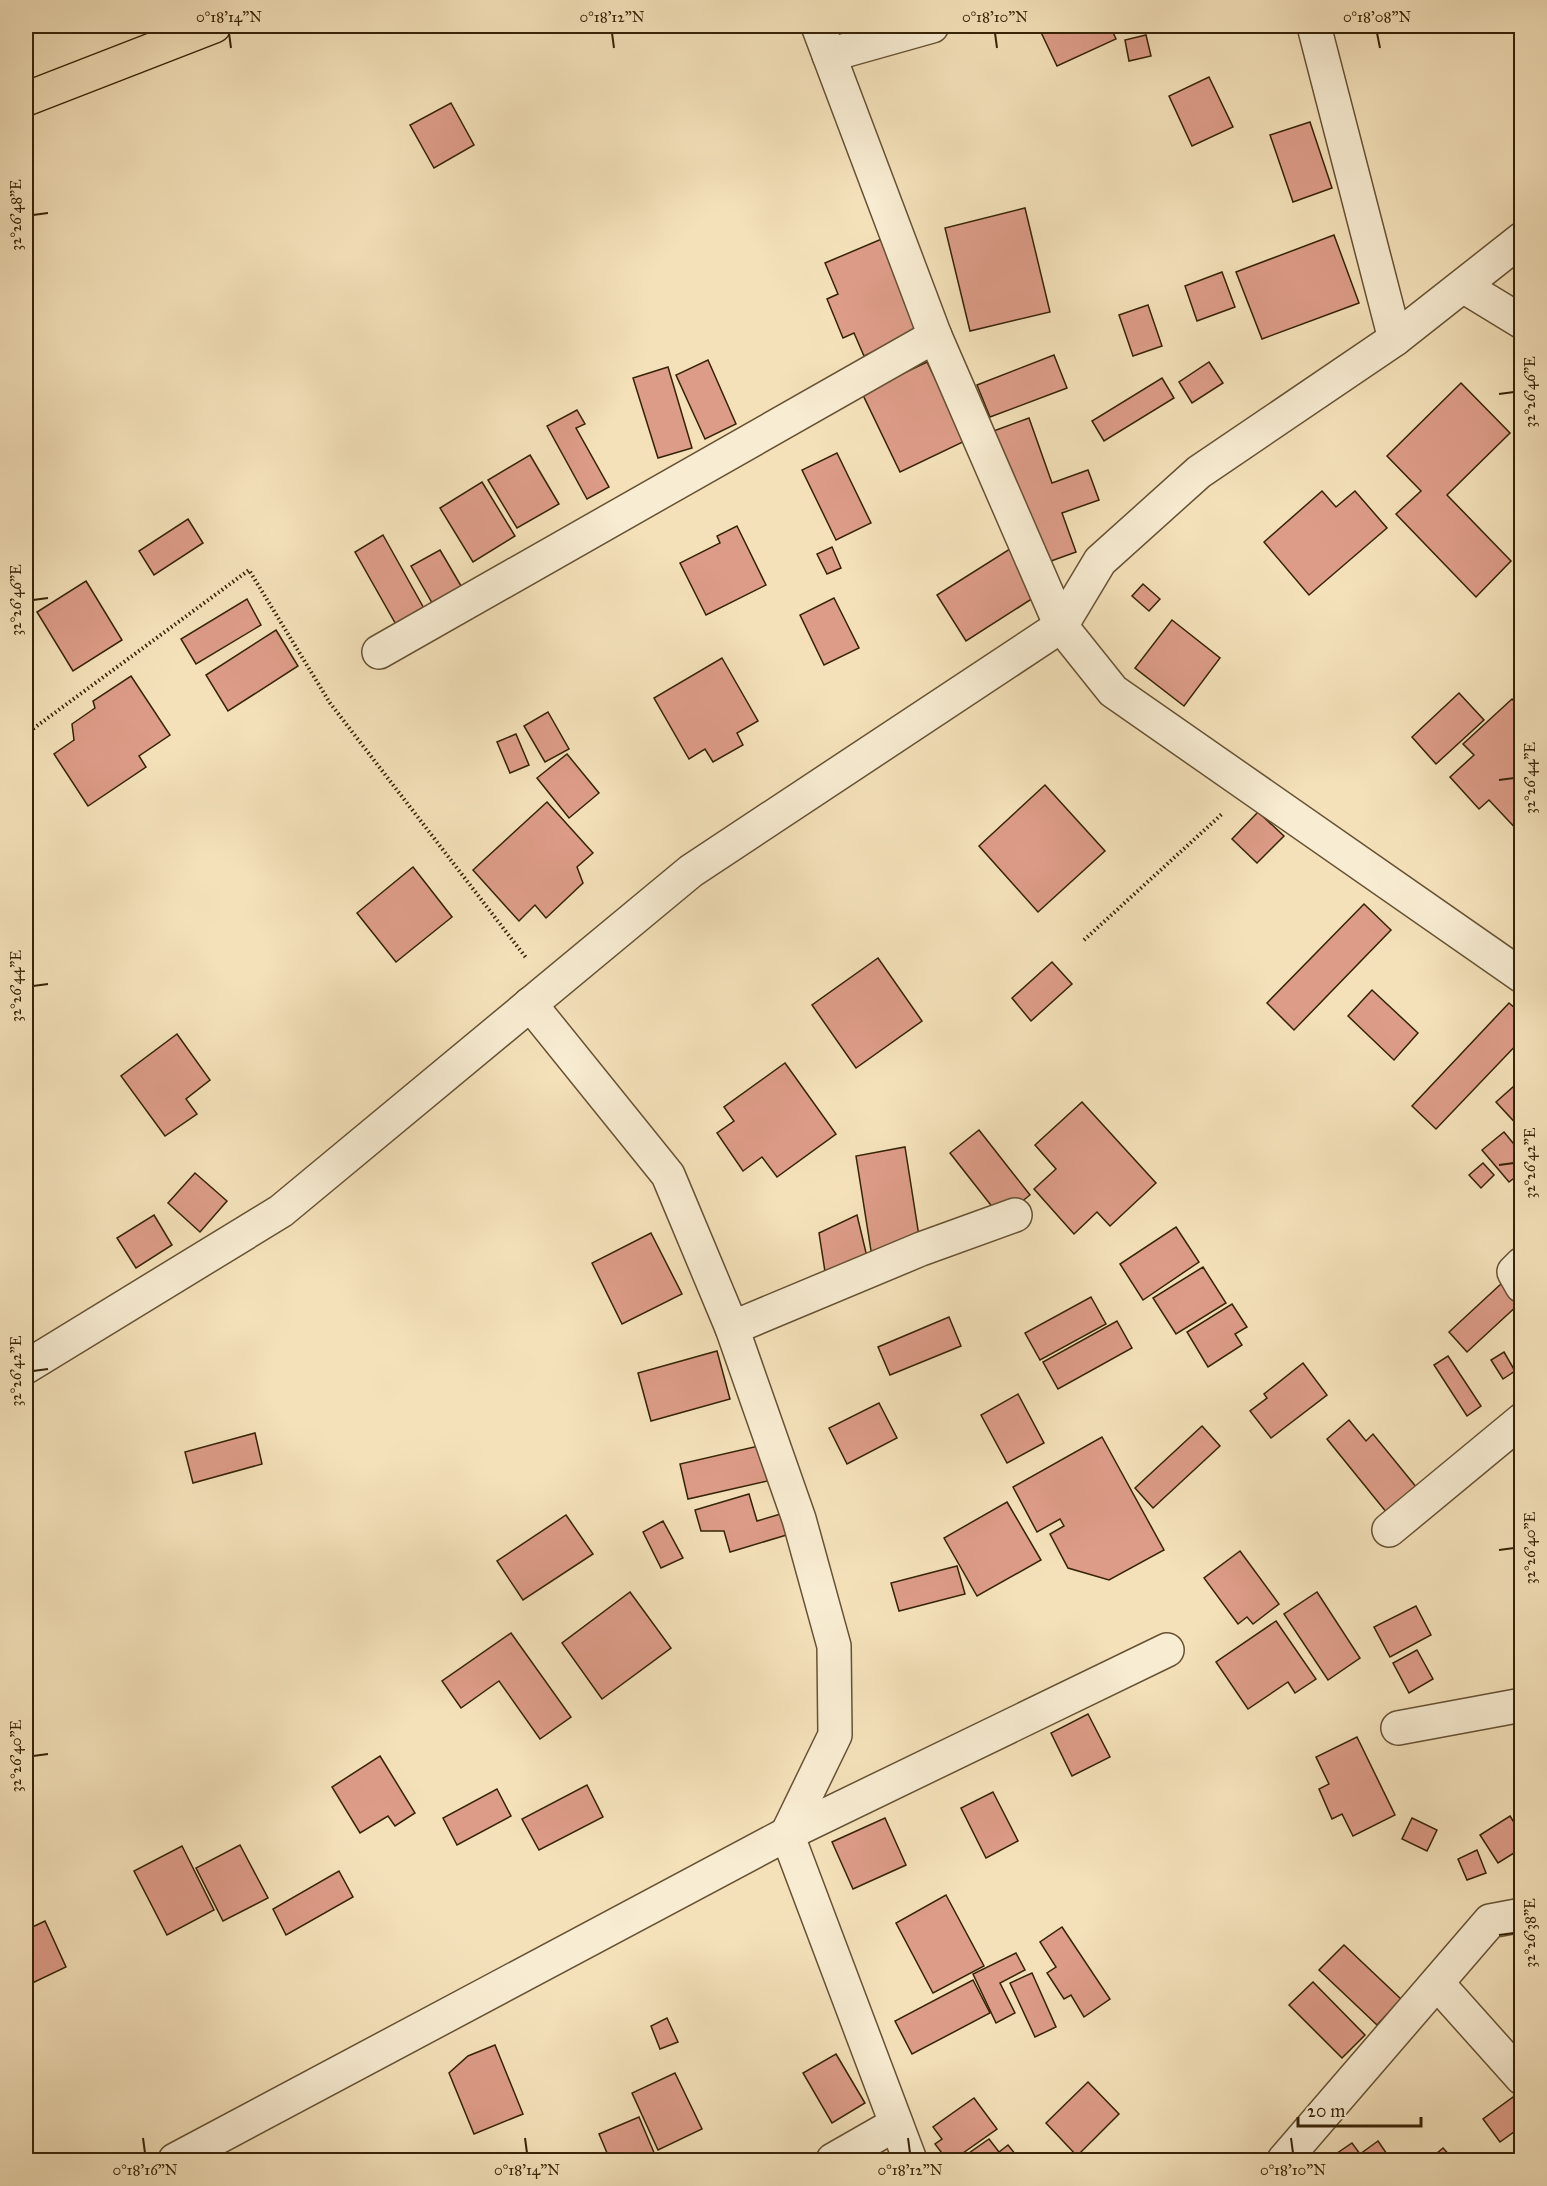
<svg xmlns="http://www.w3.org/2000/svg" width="1547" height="2186" font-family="'IM FELL Great Primer',serif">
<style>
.building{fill:#dd9c88;stroke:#362306;stroke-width:1.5}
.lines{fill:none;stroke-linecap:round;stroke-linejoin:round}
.minor-casing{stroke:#665233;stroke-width:36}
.major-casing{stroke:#362306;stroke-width:36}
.path{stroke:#362306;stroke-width:4;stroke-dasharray:1.5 3;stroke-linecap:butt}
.minor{stroke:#f8ecd2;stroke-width:33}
.major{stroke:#f4e1ba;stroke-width:33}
.ticks{fill:none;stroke:#362306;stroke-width:2}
.neatline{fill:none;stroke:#362306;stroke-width:2}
.ticks-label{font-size:15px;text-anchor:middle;fill:#362306}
</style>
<rect width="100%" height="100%" fill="#f4e1ba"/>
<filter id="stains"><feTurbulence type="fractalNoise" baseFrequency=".00333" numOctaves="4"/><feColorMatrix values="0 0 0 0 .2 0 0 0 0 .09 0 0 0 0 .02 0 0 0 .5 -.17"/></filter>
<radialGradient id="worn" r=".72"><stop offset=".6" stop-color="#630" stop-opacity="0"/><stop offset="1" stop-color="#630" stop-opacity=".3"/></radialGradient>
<g class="building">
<path d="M838 26H884L841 38Z"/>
<path d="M1038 26H1110L1116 39 1057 66Z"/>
<path d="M1146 35 1151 56 1129 61 1125 40Z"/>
<path d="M1209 77 1233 127 1192 146 1169 96Z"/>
<path d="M451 103 474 145 434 168 410 125Z"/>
<path d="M1310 122 1332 188 1293 202 1270 135Z"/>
<path d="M1025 208 1050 312 970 331 945 228Z"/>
<path d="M1334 235 1359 303 1262 339 1236 272Z"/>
<path d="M884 238 923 330 864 356 854 333 843 338 827 299 838 294 825 263Z"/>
<path d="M1222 272 1235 307 1197 321 1185 286Z"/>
<path d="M1148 305 1162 346 1133 356 1119 315Z"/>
<path d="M1054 355 1067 388 990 417 977 385Z"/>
<path d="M708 360 736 424 705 439 676 375Z"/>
<path d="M927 362 965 441 900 472 862 393Z"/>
<path d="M1209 362 1223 383 1192 403 1179 382Z"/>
<path d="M668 367 692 448 658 458 633 378Z"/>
<path d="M1162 378 1174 398 1104 441 1092 421Z"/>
<path d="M1461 383 1510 433 1447 495 1511 561 1476 597 1396 514 1421 491 1387 456Z"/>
<path d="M577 410 585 424 576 428 609 487 587 499 547 426Z"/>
<path d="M1029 418 1052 483 1088 470 1099 500 1062 513 1076 552 1040 565 991 432Z"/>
<path d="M837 453 871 523 836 540 802 470Z"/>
<path d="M530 455 559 504 517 528 488 480Z"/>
<path d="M482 482 515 536 473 562 440 508Z"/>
<path d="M1322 491 1336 507 1355 491 1387 528 1309 595 1264 542Z"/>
<path d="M188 519 203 543 154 575 139 551Z"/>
<path d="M737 526 766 585 706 615 680 563 720 543 717 536Z"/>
<path d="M383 535 426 612 398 628 355 552Z"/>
<path d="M832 547 841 568 827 574 817 554Z"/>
<path d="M1013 547 1041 593 966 641 937 595Z"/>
<path d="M440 550 464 591 435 608 411 566Z"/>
<path d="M86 581 122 640 73 671 37 612Z"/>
<path d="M1143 584 1160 599 1149 611 1132 596Z"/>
<path d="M834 598 859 648 824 665 800 615Z"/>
<path d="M247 599 261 625 196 664 181 639Z"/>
<path d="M1172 620 1220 658 1184 706 1135 668Z"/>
<path d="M276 630 298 666 228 711 206 675Z"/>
<path d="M722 658 758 721 737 733 743 745 713 762 705 749 689 759 654 698Z"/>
<path d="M131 676 170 735 139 756 146 767 88 806 54 754 74 740 72 724 95 708 93 701Z"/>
<path d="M1459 693 1484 720 1436 764 1412 737Z"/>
<path d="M1512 699 1522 710V835L1489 800 1479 809 1450 777 1474 755 1463 744Z"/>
<path d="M548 712 569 749 545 762 524 726Z"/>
<path d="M516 734 529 765 510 773 497 742Z"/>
<path d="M567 754 599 793 569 818 537 778Z"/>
<path d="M1045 785 1105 851 1038 912 979 846Z"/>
<path d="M547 802 593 853 577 867 583 883 546 918 535 905 519 921 473 870Z"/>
<path d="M1258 812 1284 836 1257 863 1232 839Z"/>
<path d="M413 867 452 917 396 962 357 913Z"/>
<path d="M1364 904 1391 930 1294 1030 1267 1003Z"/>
<path d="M878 958 922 1021 856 1068 812 1005Z"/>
<path d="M1052 962 1072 984 1031 1021 1012 998Z"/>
<path d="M1372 990 1418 1033 1394 1060 1348 1016Z"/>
<path d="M1509 1003 1522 1014V1039L1436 1129 1412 1106Z"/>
<path d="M177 1034 210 1080 186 1099 197 1114 165 1136 121 1076Z"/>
<path d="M785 1063 836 1134 777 1177 762 1157 743 1171 717 1133 734 1121 724 1107Z"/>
<path d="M1522 1079V1130L1496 1102Z"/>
<path d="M1082 1102 1156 1183 1110 1226 1097 1212 1074 1234 1034 1189 1056 1169 1035 1145Z"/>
<path d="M979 1130 1030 1195 1001 1218 950 1153Z"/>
<path d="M1504 1132 1522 1154V1172L1509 1182 1482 1150Z"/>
<path d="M905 1147 921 1249 872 1257 856 1156Z"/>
<path d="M1483 1163 1494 1175 1481 1188 1469 1175Z"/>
<path d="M195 1173 227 1201 200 1232 168 1203Z"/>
<path d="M154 1215 172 1245 136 1268 117 1238Z"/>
<path d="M857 1215 868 1261 826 1278 819 1233Z"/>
<path d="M1176 1227 1199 1262 1143 1300 1120 1264Z"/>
<path d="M651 1233 682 1294 622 1324 592 1263Z"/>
<path d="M1203 1267 1226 1303 1176 1334 1153 1298Z"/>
<path d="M1502 1283 1520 1303 1467 1352 1449 1332Z"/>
<path d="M1091 1297 1106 1324 1040 1360 1025 1333Z"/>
<path d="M1232 1304 1247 1327 1235 1334 1242 1345 1208 1367 1187 1332Z"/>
<path d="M949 1317 961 1346 890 1375 878 1347Z"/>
<path d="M1117 1321 1132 1348 1058 1389 1043 1362Z"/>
<path d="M717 1351 730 1399 651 1421 638 1373Z"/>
<path d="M1504 1352 1515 1371 1503 1379 1491 1360Z"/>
<path d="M1448 1356 1481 1406 1467 1416 1434 1365Z"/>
<path d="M1303 1363 1327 1395 1271 1438 1250 1411 1267 1398 1264 1394Z"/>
<path d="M1018 1394 1044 1443 1007 1463 981 1415Z"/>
<path d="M879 1403 897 1438 847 1464 829 1428Z"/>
<path d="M1349 1420 1366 1441 1373 1434 1417 1488 1387 1513 1327 1439Z"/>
<path d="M1202 1426 1220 1446 1153 1508 1135 1488Z"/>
<path d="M255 1433 262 1464 193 1483 185 1452Z"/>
<path d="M1102 1437 1164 1550 1109 1580 1068 1568 1050 1534 1064 1526 1060 1519 1037 1532 1013 1487Z"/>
<path d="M767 1444 776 1479 688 1499 680 1464Z"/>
<path d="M749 1494 757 1521 784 1513 790 1534 730 1552 724 1531H701L695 1510Z"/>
<path d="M1007 1502 1041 1560 977 1596 944 1538Z"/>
<path d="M566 1515 593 1554 523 1600 497 1561Z"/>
<path d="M663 1521 683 1558 661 1568 643 1532Z"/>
<path d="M1240 1551 1279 1604 1253 1624 1247 1617 1238 1624 1204 1578Z"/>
<path d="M957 1566 965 1594 899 1611 891 1583Z"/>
<path d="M630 1592 671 1648 602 1699 562 1643Z"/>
<path d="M1317 1592 1360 1658 1328 1680 1284 1614Z"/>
<path d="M1416 1606 1431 1635 1390 1657 1374 1627Z"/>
<path d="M1276 1621 1316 1679 1295 1693 1288 1682 1248 1709 1216 1662Z"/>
<path d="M511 1633 571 1717 540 1739 499 1681 461 1708 442 1681Z"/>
<path d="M1417 1650 1433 1679 1409 1693 1393 1663Z"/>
<path d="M1088 1714 1110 1757 1072 1776 1051 1733Z"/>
<path d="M1357 1737 1395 1815 1353 1836 1342 1814 1332 1819 1319 1789 1329 1784 1316 1757Z"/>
<path d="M380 1756 415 1813 395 1826 388 1816 360 1833 332 1787Z"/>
<path d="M587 1785 603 1817 539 1850 522 1819Z"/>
<path d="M497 1789 511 1816 457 1845 443 1818Z"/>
<path d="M993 1792 1018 1841 986 1858 961 1808Z"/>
<path d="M1510 1816 1522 1835V1848L1498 1863 1480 1835Z"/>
<path d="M885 1818 906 1865 853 1889 832 1842Z"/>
<path d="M1412 1818 1437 1830 1427 1851 1402 1839Z"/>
<path d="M240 1845 268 1898 223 1921 196 1868Z"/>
<path d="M182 1846 214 1910 167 1935 134 1871Z"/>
<path d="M1477 1850 1486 1873 1467 1880 1458 1859Z"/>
<path d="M339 1871 353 1897 286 1935 273 1909Z"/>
<path d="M946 1895 984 1966 933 1993 896 1923Z"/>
<path d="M45 1921 66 1967 26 1986V1930Z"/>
<path d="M1062 1927 1110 1999 1084 2017 1071 1995 1064 1999 1047 1973 1056 1967 1040 1942Z"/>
<path d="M1344 1945 1401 1999 1377 2025 1319 1970Z"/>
<path d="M1016 1953 1025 1970 1000 1983 1015 2013 996 2023 973 1974Z"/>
<path d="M1032 1973 1056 2027 1035 2037 1010 1983Z"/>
<path d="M973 1980 990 2013 912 2054 895 2021Z"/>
<path d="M1313 1982 1365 2035 1342 2058 1289 2005Z"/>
<path d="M667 2018 678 2042 660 2049 651 2026Z"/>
<path d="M495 2045 523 2114 474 2134 449 2073 468 2056Z"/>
<path d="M836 2054 865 2103 832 2123 803 2073Z"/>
<path d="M675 2073 702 2129 658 2150 632 2093Z"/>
<path d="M1088 2082 1119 2114 1077 2156 1046 2123Z"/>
<path d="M1513 2097 1522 2110V2126L1500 2142 1483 2119Z"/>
<path d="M974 2098 997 2129 953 2160H947L935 2144 942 2139 933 2127Z"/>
<path d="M639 2117 655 2155 641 2160H610L599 2134Z"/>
<path d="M989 2139 999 2152 1008 2145 1020 2160H959Z"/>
<path d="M1378 2141 1391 2160H1327L1352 2143 1360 2154Z"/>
<path d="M1443 2148 1454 2160H1429Z"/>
</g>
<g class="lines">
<defs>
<g id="minor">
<path d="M818 26 935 336 1061 626 1113 691 1522 976"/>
<path d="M1314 26 1395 339"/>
<path d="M829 55 932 26"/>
<path d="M1463 286 1522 322"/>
<path d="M379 652 935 336"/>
<path d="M530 1004 668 1175 732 1328 799 1519 834 1646 835 1735 787 1834 910 2160"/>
<path d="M1522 1264 1514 1272 1522 1286"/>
<path d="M732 1328 921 1249 1015 1215"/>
<path d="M26 1367 281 1211 691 871 1061 626 1100 561 1199 472 1395 339 1522 239"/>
<path d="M1389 1530 1522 1420"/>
<path d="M1398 1728 1522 1705"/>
<path d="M1437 1983 1522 2078"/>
<path d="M175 2160 787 1834 1167 1650"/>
<path d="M833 2160 896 2124"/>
<path d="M1284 2160 1490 1921 1522 1915"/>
</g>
<path id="major" d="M26 99 214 26"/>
</defs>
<use href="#minor" class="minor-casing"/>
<use href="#major" class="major-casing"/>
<g class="path">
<path d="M26 734 249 570 330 703 527 959"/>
<path d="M1084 940 1222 814"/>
</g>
<use href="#minor" class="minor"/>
<use href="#major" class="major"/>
</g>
<path class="ticks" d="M229 33 231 48M612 33 614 48M995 33 997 48M1377 33 1380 48M33 215 48 213M1499 394 1514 392M33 600 48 598M1499 780 1514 778M33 986 48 984M1499 1165 1514 1163M33 1371 48 1369M1499 1550 1514 1548M33 1756 48 1754M1499 1935 1514 1933M143 2138 145 2153M525 2138 527 2153M908 2138 910 2153M1291 2138 1293 2153"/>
<rect width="1547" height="2186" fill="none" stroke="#f4e1ba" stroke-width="66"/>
<path d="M1298 2117v9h123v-9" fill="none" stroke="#362306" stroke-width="3"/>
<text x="1307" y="2117" font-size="18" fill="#362306" stroke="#f8ecd2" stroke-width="4.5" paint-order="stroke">20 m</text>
<rect x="33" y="33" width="1481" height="2120" class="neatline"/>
<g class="ticks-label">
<text x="229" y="22">0°18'14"N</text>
<text x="612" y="22">0°18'12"N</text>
<text x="995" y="22">0°18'10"N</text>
<text x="1377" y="22">0°18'08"N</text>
<text transform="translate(16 215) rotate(-90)" y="5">32°26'48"E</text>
<text transform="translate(1530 392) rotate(-90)" y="5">32°26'46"E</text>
<text transform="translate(16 600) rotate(-90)" y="5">32°26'46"E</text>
<text transform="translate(1530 778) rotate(-90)" y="5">32°26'44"E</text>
<text transform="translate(16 986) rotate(-90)" y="5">32°26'44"E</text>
<text transform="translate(1530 1163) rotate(-90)" y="5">32°26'42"E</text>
<text transform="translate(16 1371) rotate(-90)" y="5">32°26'42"E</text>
<text transform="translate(1530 1548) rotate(-90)" y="5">32°26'40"E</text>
<text transform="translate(16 1756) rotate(-90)" y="5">32°26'40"E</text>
<text transform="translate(1530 1933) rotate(-90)" y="5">32°26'38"E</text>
<text x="145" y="2175">0°18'16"N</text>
<text x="527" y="2175">0°18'14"N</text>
<text x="910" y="2175">0°18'12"N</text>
<text x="1293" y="2175">0°18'10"N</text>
</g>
<rect width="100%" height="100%" filter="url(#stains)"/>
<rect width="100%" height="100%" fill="url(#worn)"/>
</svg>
